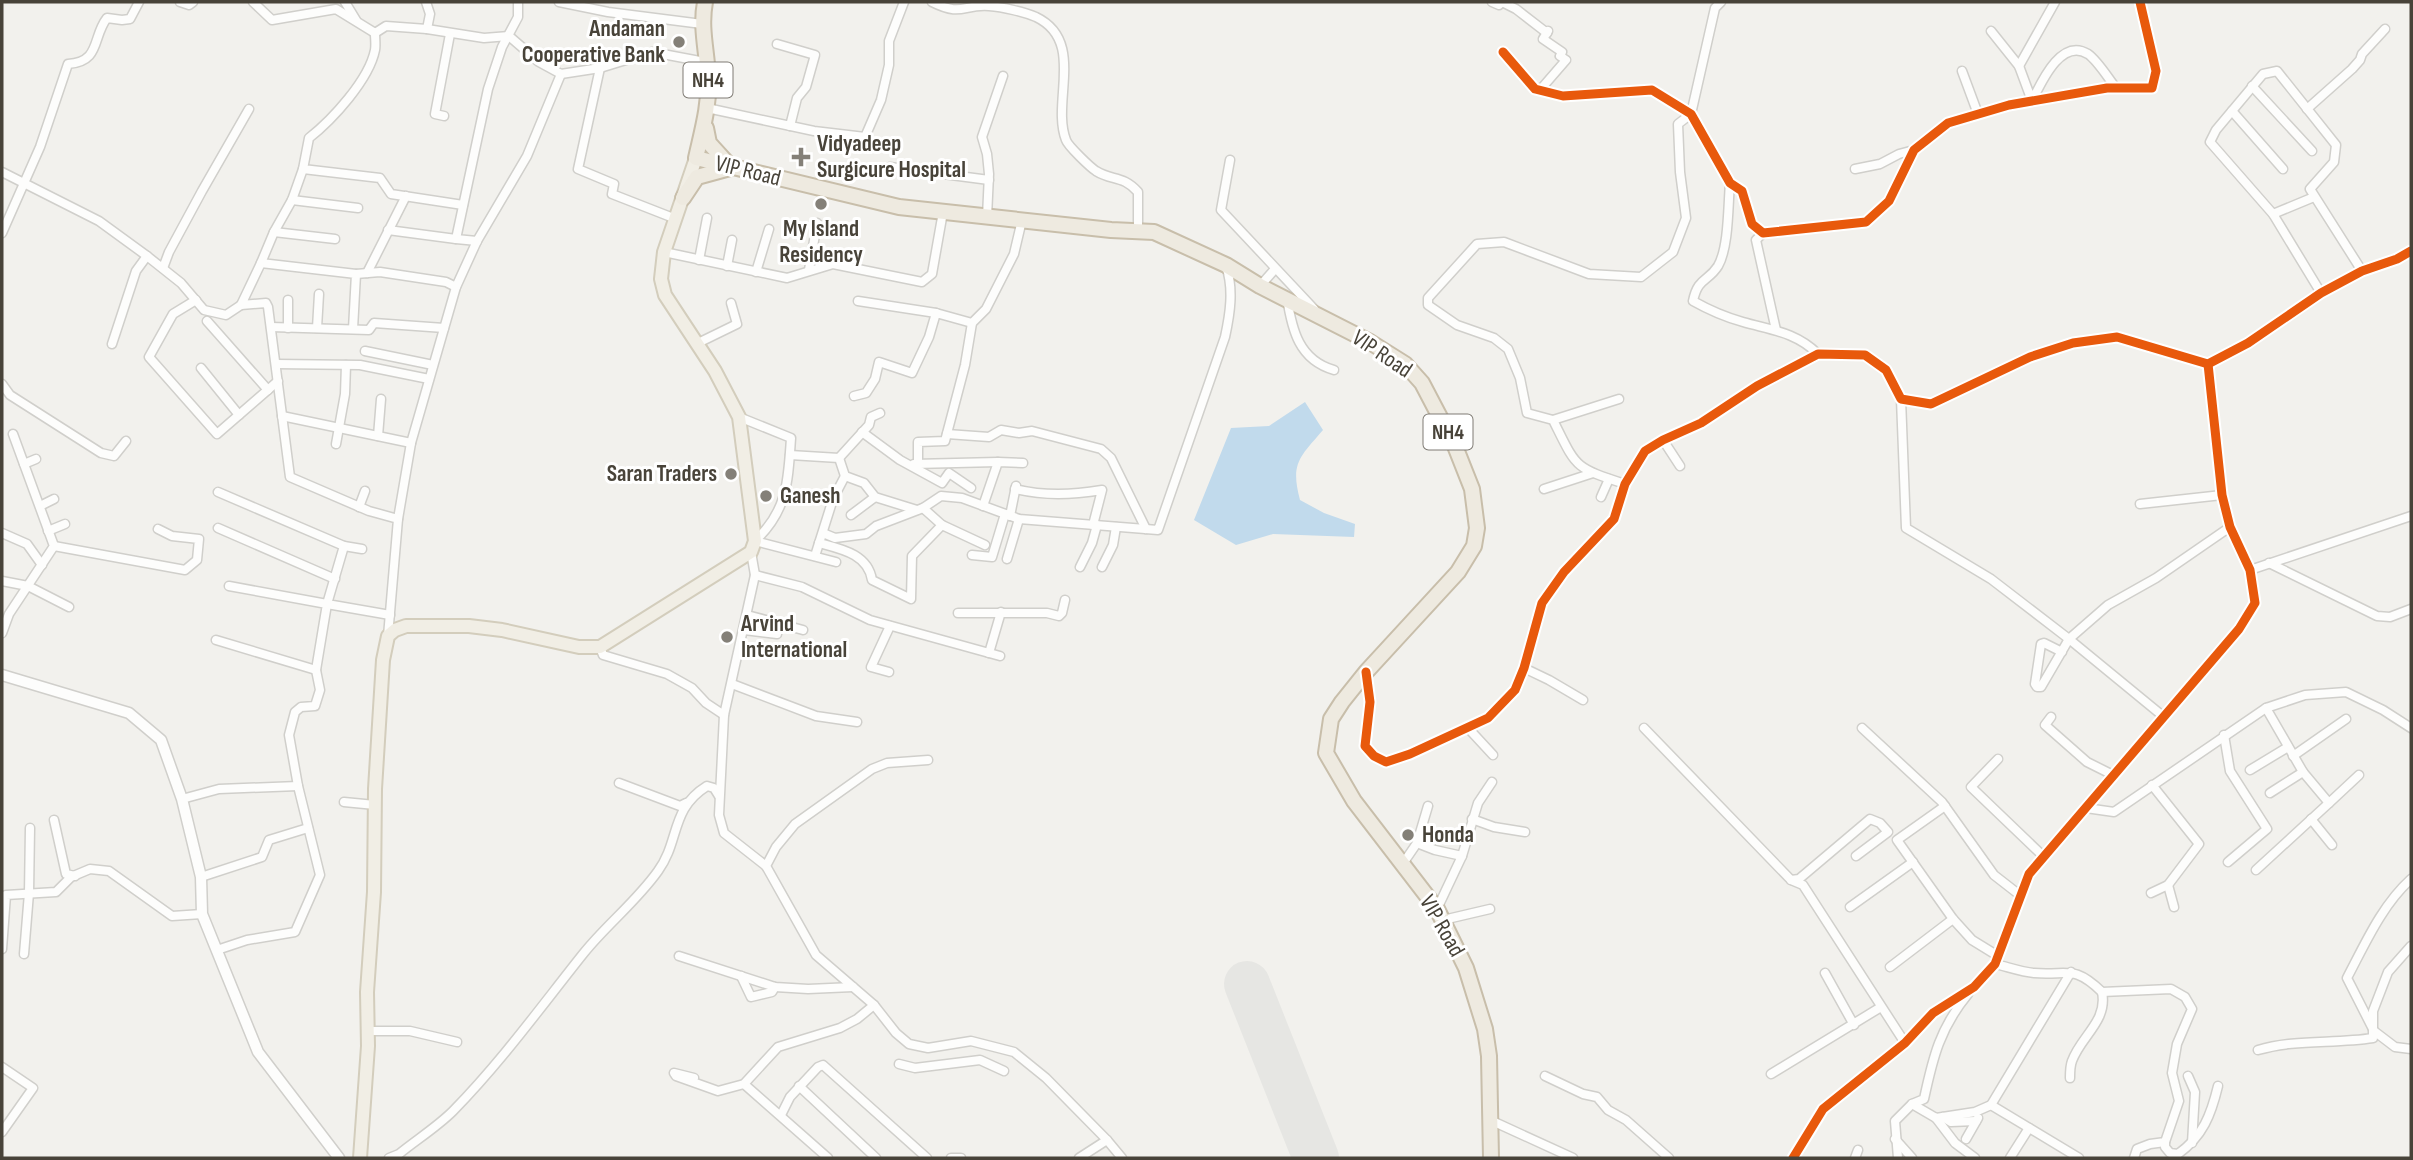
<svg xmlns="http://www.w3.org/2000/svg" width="2413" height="1160" font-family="'Sofia Sans Condensed',sans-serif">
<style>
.water{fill:#c1daec}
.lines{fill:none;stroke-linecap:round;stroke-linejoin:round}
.runway{stroke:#e6e6e3;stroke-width:46}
.minor-casing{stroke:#d0cfcb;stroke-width:11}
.tertiary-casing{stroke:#d0cfcb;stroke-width:13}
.primary-casing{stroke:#d3cdbc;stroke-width:16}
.trunk-casing{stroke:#c8beaa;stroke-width:18}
.minor{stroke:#fdfdfc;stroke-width:8}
.tertiary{stroke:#fdfdfc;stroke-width:10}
.primary{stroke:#f1eee5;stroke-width:12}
.trunk{stroke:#eeeae0;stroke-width:14}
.cycleway-casing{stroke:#fff;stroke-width:13}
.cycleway{stroke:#e8590c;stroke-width:9}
.poi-dot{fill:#848078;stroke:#fff;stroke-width:2.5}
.labels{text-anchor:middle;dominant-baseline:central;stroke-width:6;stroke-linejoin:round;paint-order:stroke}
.shield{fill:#fff;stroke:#7f7b74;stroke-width:2}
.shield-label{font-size:21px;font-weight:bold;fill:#484339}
.poi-label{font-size:23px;font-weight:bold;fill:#484339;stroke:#fff;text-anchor:start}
.street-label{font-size:23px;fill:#484339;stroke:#fff}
</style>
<rect width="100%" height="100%" fill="#f2f1ed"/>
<path class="water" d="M1305 402 1323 430C1300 457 1290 463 1300 500L1324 513 1355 524 1354 537 1273 534 1236 545 1194 520 1231 428 1269 426Z"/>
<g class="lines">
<path class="runway" d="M1247 984 1316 1158"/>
<defs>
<g id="minor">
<path d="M180 2 189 5 193 2"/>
<path d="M253 2 272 20 336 9 375 33 386 26 427 29 484 38 509 36 539 62 561 74 600 68 652 52 705 62"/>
<path d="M345 2 356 20"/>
<path d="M426 2 430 14 427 29"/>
<path d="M559 2 608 12 702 24"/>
<path d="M932 2C962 17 963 4 989 6 1003 7 1024 12 1036 17 1086 41 1051 102 1066 140 1068 146 1090 167 1096 171 1112 181 1123 175 1138 192V230"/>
<path d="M1492 2 1499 5 1502 2"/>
<path d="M1502 2 1516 9 1547 33"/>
<path d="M1991 31 2019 66 2032 101C2041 83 2061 37 2088 54 2098 61 2108 78 2116 88"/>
<path d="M375 33C375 39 376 45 375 50 369 80 332 120 309 138L303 169 380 178 391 194 463 205"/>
<path d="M777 44 815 55 806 87 797 98 790 126"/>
<path d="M1503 52 1535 89 1563 96 1652 90 1691 114 1730 183 1742 191 1752 224 1763 233 1866 222 1889 201 1914 150 1948 123 2009 105 2107 88H2152L2156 71 2140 2"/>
<path d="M2019 66 2055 2"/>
<path d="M600 68 578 169 614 184 612 194 676 219"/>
<path d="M1962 71 1978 114"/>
<path d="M2252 86 2312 151"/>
<path d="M1540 90 1566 60 1560 56 1562 52 1543 39 1548 31"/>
<path d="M707 108 814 131 865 137 881 100 889 65V41L904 2"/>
<path d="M2307 109 2352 69 2360 60 2362 54 2385 29"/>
<path d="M2232 111 2283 169"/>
<path d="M444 116 435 114 450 34"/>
<path d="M1230 160 1221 210 1314 309"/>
<path d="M890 167 989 180"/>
<path d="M303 169 292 200 274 232 335 239"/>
<path d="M1855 169 1880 164 1899 154 1914 150"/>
<path d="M2 172 99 221 147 256"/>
<path d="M1730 183C1728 205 1729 247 1718 266 1708 282 1698 277 1693 301 1709 310 1725 317 1743 322 1771 330 1796 332 1818 354"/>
<path d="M292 200 358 208"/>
<path d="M2273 214 2314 197"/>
<path d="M987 217 989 174 987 154 982 137 1003 76"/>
<path d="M388 230 456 239"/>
<path d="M274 232 261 263 356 274 353 329"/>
<path d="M2 233 40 147 68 64C101 62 92 37 107 18L122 20 130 19 139 2"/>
<path d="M1763 233 1756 240 1776 330"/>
<path d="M477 241 456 239 488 89 502 47 518 17V2"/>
<path d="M664 252 787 278 833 264 922 282 932 274 943 212"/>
<path d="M699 260 707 218"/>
<path d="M261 263 241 305 266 303 268 307 290 477 369 511 398 519 388 636"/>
<path d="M727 266 732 240"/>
<path d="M163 268 169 252 202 191 249 109"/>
<path d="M809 270 817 223"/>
<path d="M756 272 769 229"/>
<path d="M367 273 406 196"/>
<path d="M356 274 380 272 446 282 456 287"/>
<path d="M1260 286 1275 269"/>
<path d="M2321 293 2273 214 2210 142 2216 130 2263 74 2277 71 2336 145 2334 162 2310 189 2362 271"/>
<path d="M1287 298C1292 330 1299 360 1334 370"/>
<path d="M196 300 173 314 149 357 217 434 278 381"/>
<path d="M288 300V328"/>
<path d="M858 301 936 313"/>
<path d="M207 321 268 390"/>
<path d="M271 327 369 330 374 323 444 328"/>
<path d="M317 328 319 294"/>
<path d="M112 344 136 271 147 256 181 283 204 310 226 315 241 305"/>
<path d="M696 344 737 324 731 303"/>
<path d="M365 351 433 365"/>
<path d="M276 364 360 365 429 379"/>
<path d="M201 368 239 415"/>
<path d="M2 384 10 395 101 453 114 456 126 441"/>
<path d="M854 396 866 393 875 379 879 362 912 373 929 337 936 313 972 323"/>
<path d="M1901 399 1906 528 1991 579 2069 639 2164 717"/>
<path d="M282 416 411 443"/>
<path d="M739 417 791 438C788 481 788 510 755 541"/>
<path d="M1553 420 1619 399"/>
<path d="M862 432 900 460 942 483 949 473 971 488"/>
<path d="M947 434 989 437 1001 430 1019 433 1032 431 1101 449 1111 458 1146 529"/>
<path d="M378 436 381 399"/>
<path d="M1663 440 1680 466"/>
<path d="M336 444 345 394 346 365"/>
<path d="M790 455 839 458 869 425 871 417 880 413"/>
<path d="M839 458 845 476 864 483 875 497 917 510"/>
<path d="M24 464 36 459"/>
<path d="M914 464 998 462"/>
<path d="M918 464V442L945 441 965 365 972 323 986 309 1014 254 1022 220"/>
<path d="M1625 484C1573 467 1577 468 1553 420L1527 413 1520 378 1508 349 1494 338 1457 325 1428 305V298L1477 244 1504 242 1589 274 1641 277 1673 252 1686 218 1680 172 1678 124 1691 114 1715 8 1721 2"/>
<path d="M1015 489C1045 496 1071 495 1102 490L1093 525"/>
<path d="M1544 489 1593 473"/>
<path d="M218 492 344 546 327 604 390 615"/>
<path d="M1601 497 1609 479"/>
<path d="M2140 504 2222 495"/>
<path d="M40 506 54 499"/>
<path d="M983 506 998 462 1023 463"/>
<path d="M359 507 365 491"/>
<path d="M923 508 942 525 985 545"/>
<path d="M851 515 875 497"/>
<path d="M1010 516 1016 486"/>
<path d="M398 519 411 443 456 287 477 241 527 156 561 74"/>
<path d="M218 528 335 579"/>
<path d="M48 531 65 524"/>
<path d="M2 533 27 544 42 565"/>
<path d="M823 533 835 538 866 534 876 526 923 508 941 496 962 498 1019 519 1158 530 1225 337C1230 314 1234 289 1226 266"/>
<path d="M755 541 836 562"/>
<path d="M819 543C841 549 868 554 872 580L911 599 912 556 942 525"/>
<path d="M54 546 185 570 197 560 199 539 172 536 158 529"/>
<path d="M344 546 362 549"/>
<path d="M751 552 755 575 724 715 719 815 724 833 766 866"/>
<path d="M972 555 992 557 1005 514"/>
<path d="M815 556 833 499 845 476"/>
<path d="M1007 559 1019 519"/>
<path d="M2269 563 2377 616 2390 617 2411 609"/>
<path d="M1080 567 1092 543 1097 525"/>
<path d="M1102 567 1113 545 1116 527"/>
<path d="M2250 570 2411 516"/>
<path d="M755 575 802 587 870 620 1000 656"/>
<path d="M2 581 28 586 69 607"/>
<path d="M958 613H1047L1059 616 1062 613 1065 600"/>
<path d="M747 615 803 630"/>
<path d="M744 630 777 634"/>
<path d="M2 633 9 614 54 546 13 434"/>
<path d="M216 640 316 670"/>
<path d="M600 647 603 655 667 674 692 688 706 703 724 715"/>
<path d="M2062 652 2044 643 2041 644 2035 684 2037 687H2041L2069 639 2108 605 2156 578 2230 527"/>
<path d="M989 653 1001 612"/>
<path d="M1524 668 1549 680 1583 700"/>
<path d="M889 672 871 667 890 626"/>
<path d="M1366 672 1370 702 1365 746 1374 756 1386 762 1410 754 1488 718 1515 690 1524 668 1542 603 1564 572 1614 519 1625 484 1645 451 1663 440 1701 423 1757 386 1818 354 1865 355 1886 370 1901 399 1931 404 2030 357 2073 343 2117 337 2208 364 2248 343 2321 293 2362 271 2397 259 2411 251"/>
<path d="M732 684 816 716 857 722"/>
<path d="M2266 708 2303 772 2329 803 2359 775"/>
<path d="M2051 717 2045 725 2087 762 2113 775"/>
<path d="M1468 728 1493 755"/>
<path d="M1644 728 1791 880 1803 885 1905 1043"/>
<path d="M1862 728 1942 802 1994 875 2021 896"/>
<path d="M2224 735 2230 771 2267 829 2228 862"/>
<path d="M2293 756 2346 719"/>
<path d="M1998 759 1971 787 2044 857"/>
<path d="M928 760 887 763 872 769 795 824 776 847 766 866 816 955 874 1005 896 1033 909 1044 928 1048 971 1041 1014 1052 1046 1078 1107 1140 1122 1158"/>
<path d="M2250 770 2288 747"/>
<path d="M619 783 680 806 686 803"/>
<path d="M2270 793 2303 772"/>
<path d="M182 799 219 789 298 786"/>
<path d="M344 802 375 805"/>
<path d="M1945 806 1897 840 1953 919 1972 940 1998 956"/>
<path d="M2086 808 2114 812 2266 708 2305 695 2346 692 2383 710 2411 728"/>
<path d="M1472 819 1494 827 1525 832"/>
<path d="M2311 819 2332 845"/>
<path d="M54 820 66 874 75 876"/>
<path d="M1417 843 1435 850 1462 856"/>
<path d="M1402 865 1417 843 1428 806"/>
<path d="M2256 870 2329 803"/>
<path d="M201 877 262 857 269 840 308 828"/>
<path d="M2411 879C2382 905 2365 944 2347 978L2374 1031 2395 1047 2411 1049"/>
<path d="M1791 880 1799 879 1870 819 1880 823 1888 832 1856 856"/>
<path d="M2168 885 2174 907"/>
<path d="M2151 893 2168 885 2199 844 2152 785"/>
<path d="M1850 907 1913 862"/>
<path d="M1437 909 1462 856 1478 803 1492 782"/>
<path d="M1443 920 1490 909"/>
<path d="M2 949 6 895 56 892 71 877 90 869 109 871 172 916 202 914"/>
<path d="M217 950 247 940 295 932 320 875 298 786 289 735 295 712 301 707 315 706 320 690 316 670 327 604 229 586"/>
<path d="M24 954 29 893 30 828"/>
<path d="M679 956 775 987 808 989 853 987"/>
<path d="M1995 964C2008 967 2022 972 2034 973 2068 976 2073 964 2102 992L2171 989 2185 997 2192 1009 2177 1044 2172 1073 2179 1101 2165 1142 2150 1144 2137 1149 2134 1158"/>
<path d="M1890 967 1953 919"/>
<path d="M1825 973 1854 1025"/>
<path d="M741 976 751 997 772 992 775 987"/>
<path d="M368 1031H410L457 1042"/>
<path d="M2258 1050C2295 1039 2334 1044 2373 1038V1011L2388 972 2411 946"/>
<path d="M899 1064 915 1068 980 1060 1004 1071"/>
<path d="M2 1067 33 1088 2 1132"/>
<path d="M1771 1074 1881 1007"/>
<path d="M1545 1076 1583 1094 1597 1097 1608 1110 1626 1120 1669 1158"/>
<path d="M2188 1076 2195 1092 2192 1143"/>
<path d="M694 1078 674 1073 676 1076 718 1091 744 1084 778 1047 840 1028 857 1019 874 1005"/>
<path d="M2070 1078C2070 1073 2070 1066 2072 1061 2081 1036 2108 1021 2102 992"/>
<path d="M744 1084 828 1158"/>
<path d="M799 1086 876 1158"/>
<path d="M1912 1104 1936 1118 1975 1112 1991 1105 2071 972"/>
<path d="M1991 1105 2079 1158"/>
<path d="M781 1115 790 1097 818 1067 823 1065 927 1158"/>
<path d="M1943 1117 1951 1122 1976 1121"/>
<path d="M1936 1118 1955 1143 1975 1158"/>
<path d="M1490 1120 1573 1158"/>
<path d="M1895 1139 1912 1158"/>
<path d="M1966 1139 1978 1118"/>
<path d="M2165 1142V1147L2170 1153 2178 1154C2203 1136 2211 1115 2218 1086"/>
<path d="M389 1158 399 1154C416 1140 437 1127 453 1111 501 1062 540 1008 583 954 606 925 636 902 658 871 680 841 670 809 707 786L714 788 719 796"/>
<path d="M951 1158H961"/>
<path d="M1079 1158 1107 1140"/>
<path d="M1793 1158 1823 1109 1905 1043 1933 1013 1974 987 1995 964 2029 874 2239 629 2255 603 2250 570 2230 527 2222 495 2208 364"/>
<path d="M1855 1158 1858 1150"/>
<path d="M1898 1158 1895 1121 1912 1104 1924 1099C1933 1057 1940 1028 1968 994"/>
<path d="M2010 1158 2029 1128"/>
</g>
<path id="tertiary" d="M2 675 129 713 161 740 182 799 201 877 202 914 258 1052 339 1158"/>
<path id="primary" d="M360 1158 368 1046 367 992 374 892 375 789 383 660 388 636 395 630 406 626H469L502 630 579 647H600L751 552 755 541 739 417 715 371 665 295 661 279 664 252 696 158"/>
<g id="trunk">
<path d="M705 2C700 28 707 51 708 77 710 104 702 131 696 158L899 207 1111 230 1154 232 1226 265 1260 286 1370 342 1405 364 1422 383 1455 446 1472 489 1477 528 1474 546 1458 572 1366 672 1342 702 1331 719 1326 753 1354 801 1437 909 1466 968 1485 1029 1489 1056 1491 1158"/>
<path d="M706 128 709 143 729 165"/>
<path d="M683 198 697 177 730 168"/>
</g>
</defs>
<use href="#minor" class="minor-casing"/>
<use href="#tertiary" class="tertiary-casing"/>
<use href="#primary" class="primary-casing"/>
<use href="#trunk" class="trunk-casing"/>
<use href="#minor" class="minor"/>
<use href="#tertiary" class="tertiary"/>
<use href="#primary" class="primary"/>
<use href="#trunk" class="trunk"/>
<defs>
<g id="cycleway">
<path d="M1503 52 1535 89 1563 96 1652 90 1691 114 1730 183 1742 191 1752 224 1763 233 1866 222 1889 201 1914 150 1948 123 2009 105 2107 88H2152L2156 71 2140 2"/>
<path d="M1366 672 1370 702 1365 746 1374 756 1386 762 1410 754 1488 718 1515 690 1524 668 1542 603 1564 572 1614 519 1625 484 1645 451 1663 440 1701 423 1757 386 1818 354 1865 355 1886 370 1901 399 1931 404 2030 357 2073 343 2117 337 2208 364 2248 343 2321 293 2362 271 2397 259 2411 251"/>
<path d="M1793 1158 1823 1109 1905 1043 1933 1013 1974 987 1995 964 2029 874 2239 629 2255 603 2250 570 2230 527 2222 495 2208 364"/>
</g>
</defs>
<use href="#cycleway" class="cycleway-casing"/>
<use href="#cycleway" class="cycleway"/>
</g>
<g class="poi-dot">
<circle cx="679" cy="42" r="7"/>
<path d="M797.5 146.5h7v7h7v7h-7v7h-7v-7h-7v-7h7z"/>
<circle cx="821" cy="204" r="7"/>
<circle cx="731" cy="474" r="7"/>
<circle cx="766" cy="496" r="7"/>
<circle cx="727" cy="637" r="7"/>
<circle cx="1408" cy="835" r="7"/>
</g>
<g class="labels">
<g class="shield">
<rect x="683.5" y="62.5" width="49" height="35" rx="5"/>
<rect x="1423.5" y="414.5" width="49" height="35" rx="5"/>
</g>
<g class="shield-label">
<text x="708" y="80">NH4</text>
<text x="1448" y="432">NH4</text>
</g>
<g class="poi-label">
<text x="665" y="29" text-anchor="end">Andaman<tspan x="665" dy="26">Cooperative Bank</tspan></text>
<text x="817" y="144">Vidyadeep<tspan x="817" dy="26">Surgicure Hospital</tspan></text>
<text x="821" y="229" text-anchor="middle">My Island<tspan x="821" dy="26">Residency</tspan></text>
<text x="717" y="474" text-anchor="end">Saran Traders</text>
<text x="780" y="496">Ganesh</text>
<text x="741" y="624">Arvind<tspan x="741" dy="26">International</tspan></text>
<text x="1422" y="835">Honda</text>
</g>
<g class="street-label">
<text transform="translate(748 171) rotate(14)">VIP Road</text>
<text transform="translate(1382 354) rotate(34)">VIP Road</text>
<text transform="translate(1442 926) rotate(60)">VIP Road</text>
</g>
</g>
<rect width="2413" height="1160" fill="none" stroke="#484339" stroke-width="7"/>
</svg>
